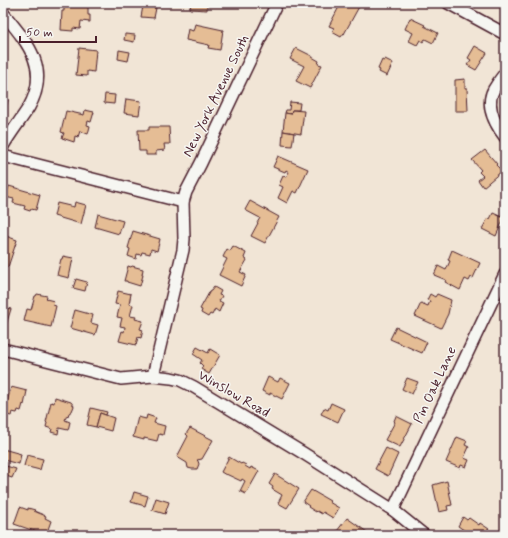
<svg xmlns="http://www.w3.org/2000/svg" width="508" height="538" font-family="Mynerve,sans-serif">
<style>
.building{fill:#e5bd95;stroke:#4a1f2b}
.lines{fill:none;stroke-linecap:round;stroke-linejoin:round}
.minor-casing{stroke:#4a1f2b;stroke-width:14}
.minor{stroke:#f6f6f2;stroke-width:11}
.labels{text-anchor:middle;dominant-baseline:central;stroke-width:3;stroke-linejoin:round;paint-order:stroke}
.street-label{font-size:14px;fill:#4a1f2b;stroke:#f6f6f2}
</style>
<rect width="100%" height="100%" fill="#f1e5d6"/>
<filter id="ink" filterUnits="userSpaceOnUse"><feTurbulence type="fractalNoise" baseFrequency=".025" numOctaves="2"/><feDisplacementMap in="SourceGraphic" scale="8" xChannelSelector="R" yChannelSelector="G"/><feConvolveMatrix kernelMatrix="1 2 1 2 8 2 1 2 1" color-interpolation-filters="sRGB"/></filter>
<g filter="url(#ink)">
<g class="building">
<path d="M191 3H207V10L190 9Z"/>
<path d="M341 3H361L344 34V33L341 37 332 32 334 28 329 26Z"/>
<path d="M64 4 88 6V15H90V22L81 21 80 29 73 28V31L61 30 62 11H64Z"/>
<path d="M143 6 156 8 154 18 141 17Z"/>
<path d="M410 18 425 25 424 26 438 33 433 43 425 39 423 42 420 40 417 45 409 41 413 33 405 29Z"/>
<path d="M195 24 223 30 220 50 208 48 209 45 186 40 188 29 193 31Z"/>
<path d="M125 34 135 35 134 42 124 40Z"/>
<path d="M475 46 487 53 476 70 467 65 471 60 468 58Z"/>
<path d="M79 48 96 50 94 72 87 71V76L76 75Z"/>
<path d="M296 48 312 56V57L319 61 318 64 322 65 310 88 296 81 304 66 290 59Z"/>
<path d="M119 50 130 52 128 61 118 59Z"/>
<path d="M385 59 393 63 387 76 379 72 380 70 378 69 382 60 384 61Z"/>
<path d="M465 79V88H467L468 111H455V80Z"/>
<path d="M105 94 115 95 114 104 104 103Z"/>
<path d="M3 99 8 100 5 111 3 110Z"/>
<path d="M126 99 141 101 139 115 124 113Z"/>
<path d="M290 102 300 103 299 110H292L291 114 285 113 286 110H289Z"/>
<path d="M85 110 94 112 91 122 88 121 87 125 90 126 88 134 80 131 78 137 75 136 74 142 62 138 64 133 61 132 66 111 84 115Z"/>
<path d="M292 110 304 111 301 134 283 131 285 113 291 114Z"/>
<path d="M149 127H169L170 144H164L165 150 156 151V155H146V151H139L138 130H149Z"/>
<path d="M283 131 294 133 292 146 282 145Z"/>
<path d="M485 150 497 164 496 165 502 171 483 187 478 180 483 176 479 172 481 170 472 160Z"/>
<path d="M278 156 308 169 297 193 293 191 287 203 278 198 283 187 279 185 283 176 286 177 289 172 286 170 285 172 273 167Z"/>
<path d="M9 186 40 195 36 210 31 209 30 211 24 209 25 206 13 203 14 199 5 197Z"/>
<path d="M250 201 279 217 265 243 251 236 258 223H257L260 218 245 210Z"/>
<path d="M75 202 86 205 81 224 54 216 57 203 74 207Z"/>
<path d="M493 213 504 218 496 236 482 229 488 218 490 219Z"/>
<path d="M98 214 123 221 119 234 95 227Z"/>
<path d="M133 231 160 239 157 251 151 249 150 254 142 252 141 255 137 254 136 259 128 256 130 249 128 248Z"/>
<path d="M3 235 17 240 8 267 3 266Z"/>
<path d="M233 246 246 253 244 258 247 260 240 272 246 275 241 286 219 275 227 259 223 257 227 249 230 251Z"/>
<path d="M452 250 480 263 473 278 471 277 469 281 465 279 460 290 445 282 446 280 434 275 438 266 446 270 450 261 448 260Z"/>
<path d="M63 256 73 258 69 278 57 275 61 259H62Z"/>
<path d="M128 266 131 267 132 266 143 269 142 275H143L140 286 127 282V281H124Z"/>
<path d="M76 279 87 282 85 291 73 288Z"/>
<path d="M214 287 221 291 219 295 222 296 219 301 223 303 219 312 215 309 212 315 210 314 208 317 201 313 202 310 200 309 210 291H211Z"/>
<path d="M118 291 131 294 129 304 133 305 130 316 136 317 135 319 143 321 140 329 143 330 141 338 138 337 136 345 119 341 122 331 124 332 125 327 120 326 122 318 117 317 120 305 115 304Z"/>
<path d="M37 294 47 296 46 299 54 301 53 305 56 306 51 327 24 321 27 309 31 310 35 296H36Z"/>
<path d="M430 294 435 297 437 294 451 300 448 314 441 328 415 316 421 303 428 306 430 301 427 300Z"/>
<path d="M3 306H5L4 307 11 309 6 325 3 324Z"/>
<path d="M75 310 93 315 91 323 98 325 95 335 70 328Z"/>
<path d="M396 327 427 342 422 353 390 339Z"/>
<path d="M197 347 208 353 210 349 220 355 209 374 201 369 203 366 200 363 202 360 193 354Z"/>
<path d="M268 377 278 382 280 378 290 383 282 399 270 393V395L262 391Z"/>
<path d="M407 378 418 382 412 394 402 389Z"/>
<path d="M11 387 27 391 24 405 23 404 21 411 18 410 17 413 12 412 11 416 4 414Z"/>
<path d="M55 397 71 402 74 406 72 411 69 413 68 416 67 415 65 420 70 422 68 430 59 428 58 434 51 432 52 429 46 427 47 423 46 422 51 402 54 403Z"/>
<path d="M331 403 344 409 338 422 321 414 324 408 328 410Z"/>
<path d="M91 408 107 412 106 415 100 413 96 427 87 425Z"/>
<path d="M100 413 114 418 111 431 96 427Z"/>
<path d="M147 415 156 418 154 423 165 426 163 435 159 434 157 441 144 438V440L133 437 138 417 146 419Z"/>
<path d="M396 416 412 424 400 447 385 440 395 422 394 421Z"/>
<path d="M190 428 213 440 202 459 197 460 198 461 199 464 197 469H192L188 468 187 463 177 457 188 436 186 434Z"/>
<path d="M457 437 467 441 465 445 469 447 464 458 469 460 466 467 461 465 460 468 446 462Z"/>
<path d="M386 448 398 454 388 476 375 469Z"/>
<path d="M3 449 21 454 19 464 3 460Z"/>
<path d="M27 455 43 459 40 470 24 466Z"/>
<path d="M229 457 241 464 242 463 246 465 245 466 250 469 251 467 259 471 246 494 240 491 245 481 242 479 241 481 226 474V475L221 472Z"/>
<path d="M6 466 16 469 12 478 3 475Z"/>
<path d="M275 474 299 489 287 508 278 503 282 495 272 489 273 487 269 484Z"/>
<path d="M447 481 452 505 447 506 448 510 439 512 433 485Z"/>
<path d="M311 490 330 501 329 502 339 508 333 518 323 512 322 514 317 511 316 512 308 507 309 506 303 502Z"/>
<path d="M134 492 148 496 145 506 131 502Z"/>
<path d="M156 498 169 502 165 514 152 510Z"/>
<path d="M20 507 28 510V508L35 510 34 511 46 516 45 518 51 521 46 535 14 524Z"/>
<path d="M463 517 467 520 469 518 479 525 480 523 489 529 485 535H471L458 526Z"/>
<path d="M347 518 367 532 365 535H342L337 531Z"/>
<path d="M62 530 71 533V534L73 535H60Z"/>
</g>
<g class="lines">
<defs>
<g id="minor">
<path d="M448 3 505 34"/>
<path d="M3 13C27 42 51 68 29 107 21 120 11 132 3 146"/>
<path d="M505 73C501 78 497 84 494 89 485 105 495 124 505 137"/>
<path d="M3 156 183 202"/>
<path d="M3 349 121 379 153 376 171 378 180 380 194 387 303 453 393 510 424 535"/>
<path d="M153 376 183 250 184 239 183 202 186 192 201 163 277 3"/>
<path d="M393 510 505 274"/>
</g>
</defs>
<use href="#minor" class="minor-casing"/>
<use href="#minor" class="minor"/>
</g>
</g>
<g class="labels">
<g class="street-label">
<text transform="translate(216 96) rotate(-64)">New York Avenue South</text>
<text transform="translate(435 385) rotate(-65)">Pin Oak Lane</text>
<text transform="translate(234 394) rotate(30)">Winslow Road</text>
</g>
</g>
<rect width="508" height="538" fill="none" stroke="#f6f6f2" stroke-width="16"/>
<rect x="8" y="8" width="492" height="522" fill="none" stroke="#4a1f2b" stroke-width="1.5" filter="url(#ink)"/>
<path d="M20 36v6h76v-6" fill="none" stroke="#4a1f2b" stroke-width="2"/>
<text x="26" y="36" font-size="12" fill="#4a1f2b" stroke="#f6f6f2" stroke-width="3" paint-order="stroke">50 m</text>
</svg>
